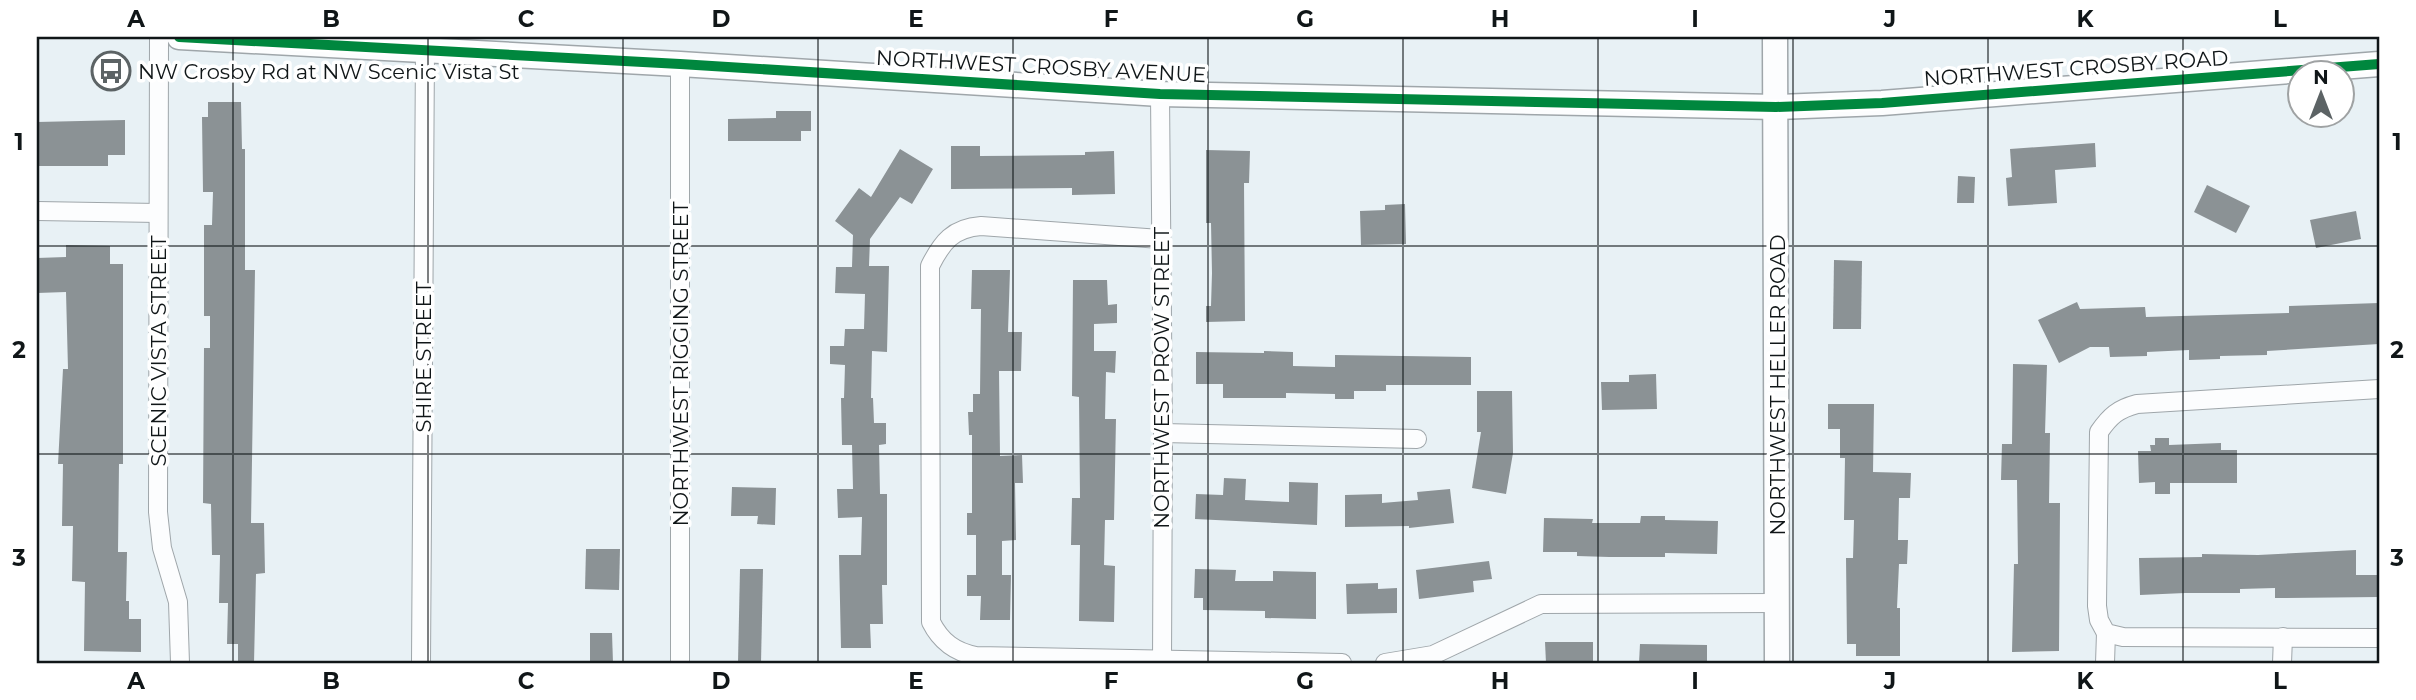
<svg xmlns="http://www.w3.org/2000/svg" width="2416" height="700" font-family="Montserrat,sans-serif">
<style>
.building{fill:#8b9295}
.lines{fill:none;stroke-linecap:round;stroke-linejoin:round}
.street-casing{stroke:#9fa6aa;stroke-width:20}
.secondary-casing{stroke:#9fa6aa;stroke-width:27}
.street{stroke:#fcfdfe;stroke-width:18}
.secondary{stroke:#fcfdfe;stroke-width:24}
.cycleway-casing{stroke:#fff;stroke-width:15}
.cycleway{stroke:#00873e;stroke-width:10}
.grid{fill:none;stroke:#101618;stroke-width:2;stroke-opacity:0.55}
.labels{text-anchor:middle;dominant-baseline:central;stroke-width:7;stroke-linejoin:round;paint-order:stroke}
.street-label{font-size:21px;fill:#101618;stroke:#fff}
.poi-label{font-size:21px;fill:#101618;stroke:#fff;text-anchor:start}
.neatline{fill:none;stroke:#101618;stroke-width:2.5}
.grid-label{font-size:23px;text-anchor:middle;font-weight:bold;fill:#101618}
</style>
<rect width="100%" height="100%" fill="#e8f1f5"/>
<g class="building">
<path d="M208 102H241L242 149H245V270H255L251 523H264L265 573 256 574 254 663H238V644H227L228 603H219L220 555H212L211 504 203 503 204 348H210V316H204V225H212L213 192H203L202 117H208Z"/>
<path d="M776 111H811V131H801V141H728V119L776 118Z"/>
<path d="M125 120V155H108V166H37V122Z"/>
<path d="M2095 143 2096 167 2055 170 2057 203 2008 206 2006 178 2012 177 2010 149Z"/>
<path d="M951 146H980V156L1085 155V152L1114 151 1115 194 1072 195V188L951 189Z"/>
<path d="M900 149 933 169 912 204 900 197 870 239 869 266H889L887 352 872 351 871 398H873L874 423H886V444L879 445 880 494H887V585H882L883 624H870L871 648H841L839 555H861L862 517 838 518 837 489H853L852 445H842L841 398H844L845 365 830 364V346H844L845 329H864L865 294 835 293 836 267H852L853 235 835 221 859 188 871 197Z"/>
<path d="M1206 150 1250 151 1249 183H1244L1245 321 1206 322V306H1211L1212 273 1211 223H1206Z"/>
<path d="M1958 176 1975 177 1974 203H1957Z"/>
<path d="M2207 185 2250 206 2236 233 2194 212Z"/>
<path d="M1405 204 1406 244 1361 245 1360 211 1385 210V205Z"/>
<path d="M2356 211 2361 239 2316 248 2310 220Z"/>
<path d="M66 245 110 246V264H123V464H119L118 552H127L126 601H129V619H141V652L84 651 85 582 72 581 73 526H62L63 464H58L63 369H68L66 292 37 293V258L66 257Z"/>
<path d="M1834 260 1862 261 1861 329H1833Z"/>
<path d="M972 270H1010L1008 332H1022L1021 371H999L1000 456 1022 455 1023 483H1015L1016 540 1002 541V575H1011L1010 620H980L981 596H967V575H976V535H967V513H972V435H969L968 412H973V394H980L981 309H971Z"/>
<path d="M1073 280H1107L1108 305 1117 304V323L1094 324V351H1116L1115 373 1106 372 1105 419H1116L1114 520H1105L1104 565 1115 566 1114 622 1079 621 1080 545H1071L1072 498H1080L1079 397 1072 396Z"/>
<path d="M2077 302 2080 309 2145 307 2146 317 2289 313V306L2379 303V344L2267 351V355L2220 356V359L2189 360V350L2147 352V356L2110 357 2109 347H2090L2059 363 2038 320Z"/>
<path d="M1264 351 1293 352V366L1335 367V355L1471 357V385H1386V391H1354V399H1335V394L1286 393V398H1223V384H1196V352L1264 353Z"/>
<path d="M2013 364 2047 365 2045 433H2050L2049 503H2060L2059 651 2012 652 2014 564H2018L2017 480H2001L2002 444H2012Z"/>
<path d="M1656 374 1657 409 1602 410 1601 382H1629V375Z"/>
<path d="M1477 391H1512L1513 453 1506 494 1472 488 1481 432H1477Z"/>
<path d="M1828 404H1874L1873 472 1911 473 1910 498H1899L1898 540H1908L1907 564H1899L1897 608H1900V656H1856V644H1847L1846 558H1853L1854 520H1844L1845 458H1840V429H1828Z"/>
<path d="M2155 438H2169V445L2221 443V450H2237V483H2170V494H2155V482L2139 483 2138 451H2151L2150 445H2155Z"/>
<path d="M1224 478 1246 479 1245 500 1289 502V482L1318 483 1317 525 1195 519 1196 494 1223 495Z"/>
<path d="M732 487 776 488 775 525 757 524 758 516H731Z"/>
<path d="M1450 489 1454 523 1409 528V526L1345 527V495L1382 494V503L1418 500 1417 492Z"/>
<path d="M1641 516H1665V520L1718 521 1717 554 1665 553V557H1609L1577 556V552H1543L1544 518 1593 519 1592 523H1640Z"/>
<path d="M586 549H620L619 590 585 589Z"/>
<path d="M2356 550V575H2379V597L2275 598V588L2240 589V593H2185L2140 595 2139 558 2202 557V554L2258 555Z"/>
<path d="M1489 561 1492 579 1473 581 1474 592 1419 599 1416 570Z"/>
<path d="M740 569H763L761 663H738Z"/>
<path d="M1195 569 1236 570 1235 581H1273V571L1316 572V619L1265 618V611L1203 610V598H1194Z"/>
<path d="M1378 583V589L1397 588V613L1347 614 1346 584Z"/>
<path d="M590 633H612L613 663H590Z"/>
<path d="M1545 642H1593V663H1546Z"/>
<path d="M1640 644 1707 645V663H1639Z"/>
</g>
<g class="lines">
<defs>
<g id="street">
<path d="M159 37 158 512 162 548 178 602 180 663"/>
<path d="M1160 94 1163 433 1162 663"/>
<path d="M37 211 158 213"/>
<path d="M1160 239 981 226C953 228 942 242 930 266L931 622C941 642 955 652 976 656L1342 663"/>
<path d="M2379 389 2137 404C2118 409 2110 416 2099 432L2097 606 2099 620 2106 633 2123 637 2379 638"/>
<path d="M1163 433 1417 439"/>
<path d="M421 663 425 50"/>
<path d="M680 663V64"/>
<path d="M1385 663 1433 655 1541 604 1777 603"/>
<path d="M2105 663 2106 633"/>
<path d="M2282 663 2283 637"/>
</g>
<g id="secondary">
<path d="M179 37 680 64 1160 94 1776 107 1882 103 2379 64"/>
<path d="M1775 37 1777 663"/>
</g>
</defs>
<use href="#street" class="street-casing"/>
<use href="#secondary" class="secondary-casing"/>
<use href="#street" class="street"/>
<use href="#secondary" class="secondary"/>
<defs>
<path id="cycleway" d="M179 37 680 64 1160 94 1776 107 1882 103 2379 64"/>
</defs>
<use href="#cycleway" class="cycleway-casing"/>
<use href="#cycleway" class="cycleway"/>
</g>
<path class="grid" d="M233 37V663M428 37V663M623 37V663M818 37V663M1013 37V663M1208 37V663M1403 37V663M1598 37V663M1793 37V663M1988 37V663M2183 37V663M37 246H2379M37 454H2379"/>
<defs>
<symbol id="bus-ring" viewBox="-11 -11 22 22"><circle r="9.5" fill="#fff" stroke="#5c6365" stroke-width="1.5"/><path d="M-5-6H5V4H4V6H2V4H-2V6H-4V4H-5ZM-3.5-4V0h7V-4ZM-3.5 1.2v1.5H-2V1.2ZM2 1.2v1.5H3.5V1.2Z" fill="#5c6365"/></symbol>
</defs>
<g fill-rule="evenodd">
<use href="#bus-ring" x="89" y="49" width="44" height="44"/>
</g>
<g class="labels">
<g class="street-label">
<text transform="translate(1041 66) rotate(3)">NORTHWEST CROSBY AVENUE</text>
<text transform="translate(2076 68) rotate(-4)">NORTHWEST CROSBY ROAD</text>
<text transform="translate(158 351) rotate(-90)">SCENIC VISTA STREET</text>
<text transform="translate(423 357) rotate(-90)">SHIRE STREET</text>
<text transform="translate(680 364) rotate(-90)">NORTHWEST RIGGING STREET</text>
<text transform="translate(1161 378) rotate(-90)">NORTHWEST PROW STREET</text>
<text transform="translate(1777 385) rotate(-90)">NORTHWEST HELLER ROAD</text>
</g>
<g class="poi-label">
<text x="138" y="71">NW Crosby Rd at NW Scenic Vista St</text>
</g>
</g>
<rect width="2416" height="700" fill="none" stroke="#ffffff" stroke-width="77"/>
<g transform="translate(2321 94)"><circle r="33" fill="#ffffff" stroke="#9fa2a3" stroke-width="2"/>
<path d="M0-5L12 26L0 18L-12 26Z" fill="#5c6365"/>
<text y="-10" font-size="19" font-weight="bold" text-anchor="middle" fill="#101618">N</text>
</g>
<rect x="38" y="38" width="2340" height="624" class="neatline"/>
<g class="grid-label">
<text x="136" y="27">A</text>
<text x="331" y="27">B</text>
<text x="526" y="27">C</text>
<text x="721" y="27">D</text>
<text x="916" y="27">E</text>
<text x="1111" y="27">F</text>
<text x="1305" y="27">G</text>
<text x="1500" y="27">H</text>
<text x="1695" y="27">I</text>
<text x="1890" y="27">J</text>
<text x="2085" y="27">K</text>
<text x="2280" y="27">L</text>
<text x="19" y="150">1</text>
<text x="2397" y="150">1</text>
<text x="19" y="358">2</text>
<text x="2397" y="358">2</text>
<text x="19" y="566">3</text>
<text x="2397" y="566">3</text>
<text x="136" y="689">A</text>
<text x="331" y="689">B</text>
<text x="526" y="689">C</text>
<text x="721" y="689">D</text>
<text x="916" y="689">E</text>
<text x="1111" y="689">F</text>
<text x="1305" y="689">G</text>
<text x="1500" y="689">H</text>
<text x="1695" y="689">I</text>
<text x="1890" y="689">J</text>
<text x="2085" y="689">K</text>
<text x="2280" y="689">L</text>
</g>
</svg>
